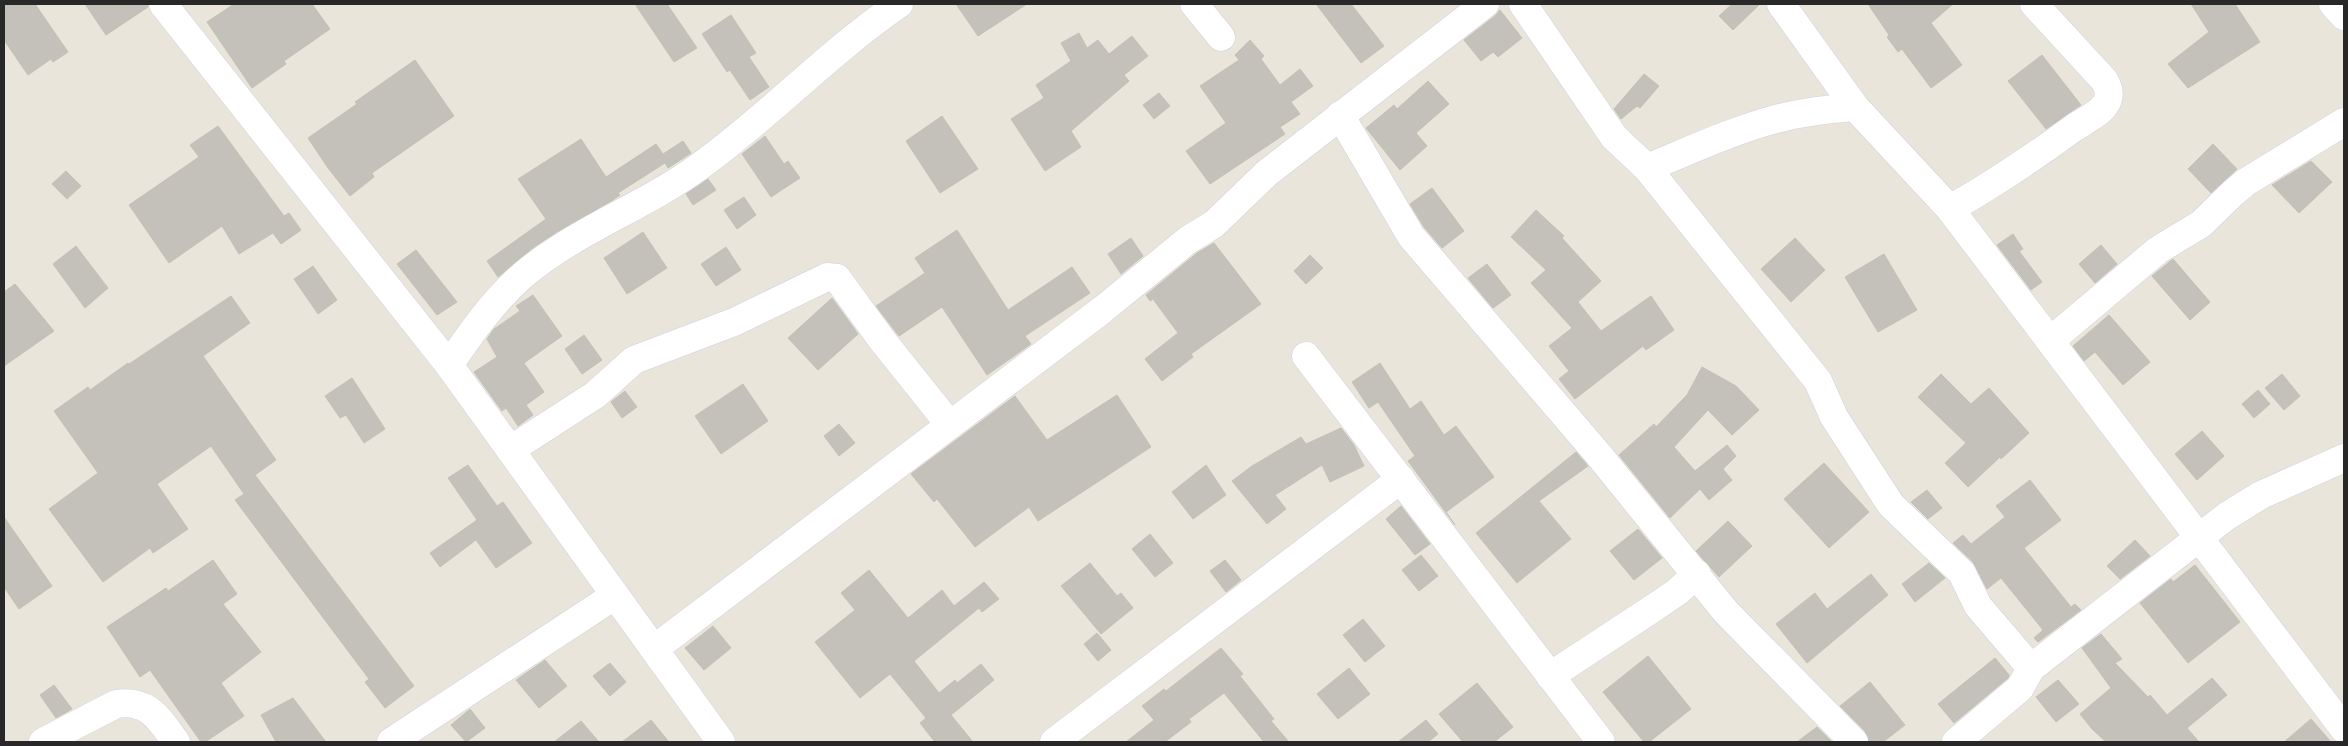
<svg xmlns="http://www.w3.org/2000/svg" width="2348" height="746" font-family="'Open Sans',sans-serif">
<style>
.building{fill:#c4c1ba;stroke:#c4c0b5}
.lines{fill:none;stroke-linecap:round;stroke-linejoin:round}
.minor-casing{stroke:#d0d1df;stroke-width:29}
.minor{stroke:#fff;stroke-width:28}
</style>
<rect width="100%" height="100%" fill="#e9e5db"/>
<g class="building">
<path d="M4 4H35L68 52 53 62 51 59 28 75 4 40Z"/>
<path d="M85 4H148V7L106 35Z"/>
<path d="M234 4H312L330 29 284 61 286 64 252 88 207 22Z"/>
<path d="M635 4H667L697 48 674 62Z"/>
<path d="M956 4H1027L978 36Z"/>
<path d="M1316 4H1351L1384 46 1361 63Z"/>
<path d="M1732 4H1760L1733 30 1719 16Z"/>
<path d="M1868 4H1953L1931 23 1962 65 1931 88 1902 49 1898 52 1887 37 1889 35Z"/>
<path d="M2191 4H2235L2260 42 2188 88 2168 64 2209 32Z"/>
<path d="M1500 10 1522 38 1498 57 1493 52 1481 61 1464 40 1495 16Z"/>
<path d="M731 15 756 53 749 57 769 87 750 100 730 70 727 72 702 34Z"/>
<path d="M1079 33 1087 48 1098 40 1109 54 1132 36 1148 56 1124 75 1129 81 1071 131 1081 147 1045 171 1011 119 1044 98 1036 85 1071 61 1061 43Z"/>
<path d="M1250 40 1264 56 1261 59 1280 85 1300 69 1313 86 1291 102 1300 114 1280 127 1285 134 1210 184 1186 151 1226 123 1200 86 1239 60 1235 55Z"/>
<path d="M2042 55 2081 105 2046 129 2008 81Z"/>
<path d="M415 60 454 116 372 173 374 177 350 196 328 168 308 138 357 104 355 102Z"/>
<path d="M1644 74 1659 86 1640 108 1637 106 1621 119 1614 109Z"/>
<path d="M1428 81 1449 104 1416 133 1427 146 1400 170 1366 128 1394 105 1397 109Z"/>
<path d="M1159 93 1170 106 1154 119 1143 105Z"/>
<path d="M942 116 978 169 940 193 906 141Z"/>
<path d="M218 126 284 216 289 213 301 230 281 244 273 233 239 254 222 226 169 263 129 205 199 157 190 145Z"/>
<path d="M765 136 784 164 788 161 800 178 771 197 742 154Z"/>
<path d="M581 139 606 177 656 144 663 154 683 141 691 153 668 168 665 163 618 193 620 195 613 200 557 232 534 247 498 277 487 261 546 219 518 179Z"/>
<path d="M2213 144 2237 169 2211 193 2188 169Z"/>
<path d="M2311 161 2332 182 2299 213 2272 185Z"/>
<path d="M66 171 81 186 67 199 52 184Z"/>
<path d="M708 179 716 190 693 205 686 194Z"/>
<path d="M1432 188 1464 231 1442 248 1424 227 1410 204Z"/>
<path d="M744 197 756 215 737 229 724 210Z"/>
<path d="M1536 210 1564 236 1562 238 1601 281 1578 302 1601 331 1651 296 1674 330 1646 350 1643 346 1575 399 1559 379 1569 371 1549 346 1572 328 1531 283 1546 270 1511 237Z"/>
<path d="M957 230 1008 310 1072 267 1090 293 1025 336 1031 344 987 375 942 307 899 336 876 306 925 273 915 258Z"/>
<path d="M643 232 667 268 627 294 604 258Z"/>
<path d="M2013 234 2023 249 2019 251 2042 282 2031 290 1997 245Z"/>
<path d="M1131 238 1143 256 1121 274 1108 254Z"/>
<path d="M1795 238 1825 270 1791 302 1761 269Z"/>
<path d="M1214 243 1261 304 1191 354 1193 357 1162 381 1145 359 1178 333 1153 299 1150 301 1146 295 1197 253Z"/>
<path d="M2101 245 2117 264 2095 283 2079 264Z"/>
<path d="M76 246 108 288 85 308 53 264Z"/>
<path d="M726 247 741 270 716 286 701 264Z"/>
<path d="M416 250 457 302 437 315 397 264Z"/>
<path d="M1884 254 1917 310 1878 332 1845 277Z"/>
<path d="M1310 255 1323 268 1306 284 1294 271Z"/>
<path d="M2173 259 2210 302 2190 320 2152 276Z"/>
<path d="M1487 264 1511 295 1493 308 1468 278Z"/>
<path d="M313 266 337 300 318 314 294 279Z"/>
<path d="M15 284 54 331 4 366V292Z"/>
<path d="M533 295 562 336 524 363 544 392 526 405 533 415 518 426 506 408 502 411 474 372 497 357 487 339 494 329 520 311 516 306Z"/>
<path d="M231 296 250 323 203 356 276 460 255 475 414 686 385 708 365 682 369 679 235 500 244 494 211 446 157 484 188 529 153 553 150 548 103 582 49 509 98 473 54 411 88 387 90 390 128 363 129 364Z"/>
<path d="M832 298 858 334 818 370 788 338Z"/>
<path d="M2109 315 2150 362 2123 385 2095 352 2084 361 2073 346Z"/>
<path d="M584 335 602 360 582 374 565 349Z"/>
<path d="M1380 363 1410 409 1421 401 1444 435 1456 426 1494 477 1446 512 1455 525 1408 461 1415 456 1378 402 1369 408 1352 382Z"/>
<path d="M1702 367 1736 386 1759 410 1732 435 1708 410 1674 447 1695 471 1727 445 1736 456 1723 469 1732 480 1709 500 1700 489 1670 518 1619 455 1654 424 1656 427 1687 395Z"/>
<path d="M1941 374 1971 404 1989 388 2029 433 2001 459 2000 457 1968 487 1945 463 1966 443 1918 397Z"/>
<path d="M2282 374 2300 396 2284 410 2265 388Z"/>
<path d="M352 378 385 429 364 443 346 415 340 418 325 396Z"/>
<path d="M743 384 768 421 721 454 695 416Z"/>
<path d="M2258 390 2270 404 2254 418 2242 404Z"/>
<path d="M625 391 637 407 622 418 611 402Z"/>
<path d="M1117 395 1151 447 1038 521 1029 507 975 547 937 499 934 502 911 474 1015 396 1047 440Z"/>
<path d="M839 424 855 443 839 456 824 436Z"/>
<path d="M1341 428 1354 445 1364 466 1330 482 1322 465 1275 495 1286 509 1267 524 1232 481 1252 466 1301 437 1306 444Z"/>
<path d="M2202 431 2224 456 2197 480 2175 454Z"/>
<path d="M1576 452 1588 466 1539 501 1571 539 1517 583 1476 533Z"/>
<path d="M1824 463 1869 512 1829 548 1784 499Z"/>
<path d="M468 465 497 506 503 502 532 543 496 568 476 540 440 567 430 553 477 520 448 478Z"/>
<path d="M1206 465 1226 495 1193 519 1172 492Z"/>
<path d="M2030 480 2061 520 2024 548 2071 607 2075 604 2081 610 2038 642 2034 638 2043 630 2001 578 1987 589 1973 562 1953 543 1963 535 1971 544 2005 517 1996 506Z"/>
<path d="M1927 490 1942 508 1928 519 1911 502Z"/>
<path d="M1401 506 1430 544 1415 555 1386 519Z"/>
<path d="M4 517 52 586 19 609 4 587Z"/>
<path d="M1728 521 1752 546 1719 577 1696 551Z"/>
<path d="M1638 529 1662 558 1634 580 1610 551Z"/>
<path d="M1150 534 1173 563 1155 577 1132 549Z"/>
<path d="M2135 540 2150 556 2120 579 2107 566Z"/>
<path d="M1421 555 1438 576 1419 591 1402 570Z"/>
<path d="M213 560 237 594 223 604 261 652 221 683 244 716 205 742H201L150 670 140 677 107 627 166 588 168 591Z"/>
<path d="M1225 560 1241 580 1226 592 1210 571Z"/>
<path d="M1090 563 1117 596 1121 593 1133 608 1101 634 1061 586Z"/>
<path d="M1929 563 1945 578 1915 602 1902 584Z"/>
<path d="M2195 565 2240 622 2188 663 2140 603 2171 579 2173 582Z"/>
<path d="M869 570 908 618 942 590 954 606 984 582 999 599 982 612 979 608 914 661 939 693 955 680 957 683 981 664 994 680 951 715 973 742H935L920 723 926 718 890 674 860 698 815 642 855 610 841 593Z"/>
<path d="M1871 574 1888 595 1807 663 1776 624 1815 593 1827 609Z"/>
<path d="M1363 619 1385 646 1365 662 1343 635Z"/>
<path d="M713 626 731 648 704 670 685 648Z"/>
<path d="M1097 633 1111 650 1098 661 1084 644Z"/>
<path d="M2101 634 2122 659 2115 663 2148 697 2150 695 2167 715 2212 678 2227 695 2187 728 2199 742H2106L2092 729 2080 714 2111 688 2082 648Z"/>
<path d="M1221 648 1243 674 1240 676 1274 719 1271 721 1289 742H1264L1224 693 1189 719 1191 722 1165 742H1126L1154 720 1142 706 1164 689 1166 691Z"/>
<path d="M1648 656 1691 709 1649 742H1644L1603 692Z"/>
<path d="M1995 658 2009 675 2008 678 1954 723 1938 704Z"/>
<path d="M545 660 567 686 539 708 516 680Z"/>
<path d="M610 663 626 682 610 696 593 676Z"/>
<path d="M1349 668 1370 694 1338 719 1317 694Z"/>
<path d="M2058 680 2079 704 2056 722 2036 697Z"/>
<path d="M1870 682 1905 725 1883 742H1869L1865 731 1840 706Z"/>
<path d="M1477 683 1513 727 1494 742H1463L1439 714Z"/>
<path d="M54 685 72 709 56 718 40 695Z"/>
<path d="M293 698 326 742H276L261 715Z"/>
<path d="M470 709 485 728 466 742 451 725Z"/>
<path d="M2311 719 2331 742H2284Z"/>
<path d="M651 720 669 742H622Z"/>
<path d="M1426 720 1438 734 1428 742H1398Z"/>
<path d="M581 721 599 742H554Z"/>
<path d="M1817 727 1832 742H1797Z"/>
</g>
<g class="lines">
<defs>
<g id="minor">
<path d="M163 4 449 365 721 742"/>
<path d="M1194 4 1221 37"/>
<path d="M1523 4 1614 137 1647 168 1818 381 1834 417 1891 505 1962 573 1978 606 2031 668"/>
<path d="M1781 4 1855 107 1950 209 2344 729"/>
<path d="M2333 4 2344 16"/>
<path d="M1340 115 1411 236 1598 454 1726 612 1854 742"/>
<path d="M1647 168C1689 151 1731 131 1776 119 1802 112 1829 109 1855 107"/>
<path d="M1950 209C1994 184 2034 157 2075 127 2084 121 2099 114 2105 105 2111 96 2109 88 2104 80L2034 4"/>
<path d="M2050 341 2158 250 2201 224 2233 193 2246 182 2344 122"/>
<path d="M1306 356 1601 742"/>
<path d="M449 365C471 333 493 301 523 275 576 230 644 207 700 166 769 116 828 53 899 4"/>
<path d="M510 450 595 395 634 360 734 322 827 277 837 278 882 340 950 425"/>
<path d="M654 649 1102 310 1188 240 1214 224 1267 173 1485 4"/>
<path d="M1550 676 1649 611 1677 592 1697 574"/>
<path d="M43 742 116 704C149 699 159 719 176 742"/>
<path d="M391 742 614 596"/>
<path d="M1054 742 1401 479"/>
<path d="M1956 742 2020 688 2031 668 2227 516 2261 495 2344 458"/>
</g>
</defs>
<use href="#minor" class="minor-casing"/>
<use href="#minor" class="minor"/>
</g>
<rect width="2348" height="746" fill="none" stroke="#282828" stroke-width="10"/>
</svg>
